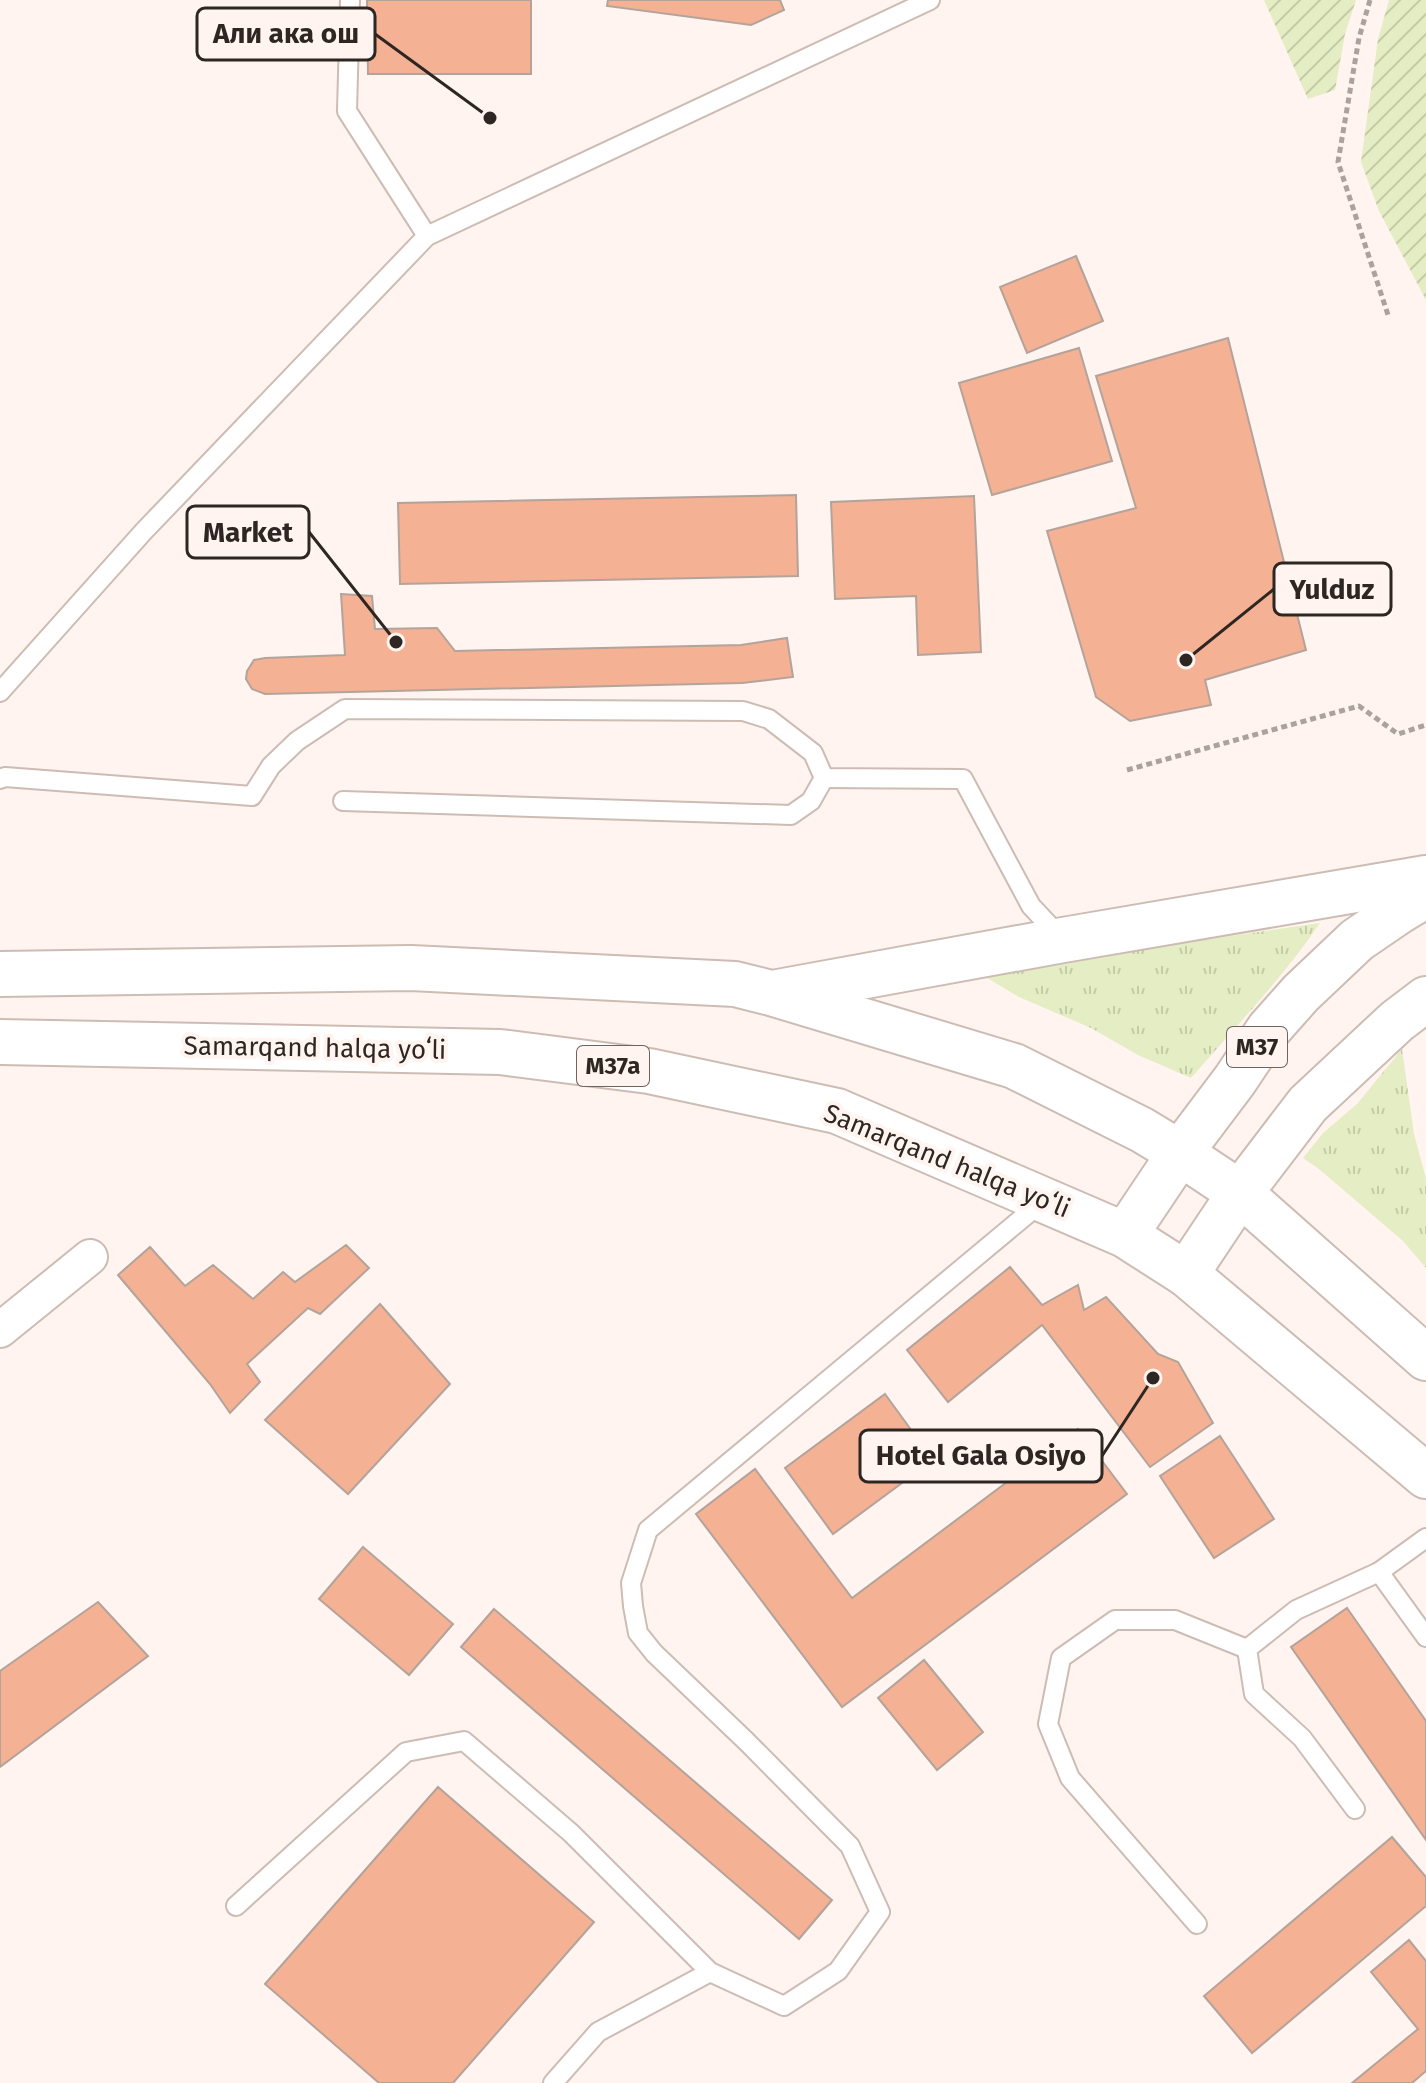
<svg xmlns="http://www.w3.org/2000/svg" width="1426" height="2083" font-family="'Fira Sans',sans-serif">
<style>
.grass{fill:url(#grass-tufts)}
.garden{fill:url(#garden-furrows)}
.building{fill:#f4b193;stroke:#b4a39b;stroke-width:2}
.lines{fill:none;stroke-linecap:round;stroke-linejoin:round}
.service-casing{stroke:#cdbcb4;stroke-width:22}
.minor-casing{stroke:#cdbcb4;stroke-width:38}
.primary-casing{stroke:#cdbcb4;stroke-width:48}
.trunk-casing{stroke:#cdbcb4;stroke-width:48}
.path{stroke:#aba29e;stroke-width:5;stroke-dasharray:6 4;stroke-linecap:butt}
.service{stroke:#fff;stroke-width:18}
.minor{stroke:#fff;stroke-width:34}
.primary{stroke:#fff;stroke-width:44}
.trunk{stroke:#fff;stroke-width:44}
.labels{text-anchor:middle;dominant-baseline:central;stroke-width:8;stroke-linejoin:round;paint-order:stroke}
.shield{fill:#fff4ef;stroke:#6c6460;stroke-width:2}
.shield-label{font-size:24px;font-weight:bold;fill:#2d2623}
.street-label{font-size:26px;fill:#2d2623;stroke:#fff4ef}
.leader{fill:none;stroke:#2d2623;stroke-width:3}
.callout-dot{fill:#2d2623;stroke:#fff4ef;stroke-width:3}
.callout{fill:#fff4ef;stroke:#2d2623;stroke-width:3}
.callout-label{font-size:28px;text-anchor:middle;font-weight:bold;fill:#2d2623}
</style>
<defs>
<pattern id="grass-tufts" width="24" height="20" patternUnits="userSpaceOnUse" patternTransform="scale(2)"><rect width="24" height="20" fill="#e4edc3"/><path d="M3 7l-1-3M5 7V3M7 7l1-3M15 17l-1-3M17 17v-4M19 17l1-3" fill="none" stroke="#c4cba7"/></pattern>
<pattern id="garden-furrows" width="10" height="10" patternUnits="userSpaceOnUse" patternTransform="scale(2)"><rect width="10" height="10" fill="#e4edc3"/><path d="M-1 1l2-2M0 10L10 0M9 11l2-2" fill="none" stroke="#c4cba7"/></pattern>
</defs>
<rect width="100%" height="100%" fill="#fff4ef"/>
<g class="grass">
<path d="M1320 923C1282 979 1235 1027 1191 1078L1138 1055 1091 1028 1019 997 979 973Z"/>
<path d="M1402 1049 1414 1134 1426 1179V1268L1403 1241 1319 1169 1303 1158 1323 1133 1357 1104Z"/>
</g>
<g class="garden">
<path d="M1264 0H1356L1345 34 1335 90 1308 99Z"/>
<path d="M1389 0H1426V300L1379 211 1361 162 1378 39Z"/>
</g>
<g class="building">
<path d="M367 0H531V74H368Z"/>
<path d="M608 0H780L784 10 751 25 607 6Z"/>
<path d="M1076 256 1103 321 1027 353 1000 287Z"/>
<path d="M1228 338 1306 650 1205 680 1211 705 1130 721 1096 697 1047 531 1136 508 1096 376Z"/>
<path d="M1079 348 1112 461 992 495 959 383Z"/>
<path d="M796 495 798 576 400 584 398 503Z"/>
<path d="M974 496 981 652 918 655 916 596 835 599 831 502Z"/>
<path d="M341 594 372 596 375 629 437 628 455 651 741 645 787 638 793 677 742 683 265 694 252 689 246 679 247 671 254 660 265 658 345 655Z"/>
<path d="M346 1245 369 1268 320 1314 308 1308 247 1364 260 1382 230 1413 210 1384 118 1275 150 1247 185 1286 213 1265 253 1299 283 1272 295 1282Z"/>
<path d="M1010 1267 1042 1305 1078 1285 1084 1310 1106 1297 1158 1354 1178 1362 1213 1423 1150 1467 1042 1325 948 1402 907 1350Z"/>
<path d="M380 1304 450 1384 348 1494 265 1420Z"/>
<path d="M885 1394 933 1460 833 1534 785 1468Z"/>
<path d="M1078 1429 1127 1494 842 1707 696 1514 755 1469 852 1598Z"/>
<path d="M1220 1436 1274 1519 1214 1558 1160 1476Z"/>
<path d="M363 1547 453 1624 409 1675 319 1599Z"/>
<path d="M98 1602 148 1656 0 1767V1671Z"/>
<path d="M1347 1608 1426 1721V1840L1291 1647Z"/>
<path d="M494 1609 832 1900 799 1939 461 1647Z"/>
<path d="M924 1660 983 1732 937 1770 878 1698Z"/>
<path d="M438 1787 594 1922 453 2083H379L265 1984Z"/>
<path d="M1392 1837 1426 1877V1906L1252 2053 1204 1996Z"/>
<path d="M1409 1940 1426 1961V2071L1412 2083H1352L1418 2029 1371 1972Z"/>
</g>
<g class="lines">
<defs>
<g id="service">
<path d="M350 0 347 111 427 236"/>
<path d="M0 692 144 531 427 236 930 0"/>
<path d="M0 779 5 777 252 796 271 766 297 741 345 709 743 711 769 719 813 753 824 778 963 779 1031 906 1061 938"/>
<path d="M343 801 791 815 811 801 824 778"/>
<path d="M1379 1572 1426 1637"/>
<path d="M1355 1809 1302 1738 1254 1694 1247 1649 1296 1610 1379 1572 1426 1538"/>
<path d="M236 1906 406 1752 464 1741 571 1833 710 1972 784 2006 838 1971 880 1912 850 1846 746 1741 654 1653 638 1633 633 1606 631 1583 648 1530 1043 1201"/>
<path d="M1197 1924 1070 1778 1048 1724 1061 1658 1115 1620H1175L1247 1649"/>
<path d="M553 2083 598 2032 710 1972"/>
</g>
<path id="minor" d="M0 1330 90 1257"/>
<g id="primary">
<path d="M1125 1235 1180 1153 1235 1080 1269 1029 1301 993 1357 940 1398 912 1426 895"/>
<path d="M1186 1274 1240 1193 1308 1104 1397 1021 1426 999"/>
</g>
<g id="trunk">
<path d="M0 974 411 968 735 984 771 993 1014 1066 1142 1130 1180 1153 1240 1193 1426 1358"/>
<path d="M778 992 1063 940 1426 878"/>
<path d="M0 1042 500 1052 649 1071 837 1111 1125 1235 1186 1274 1426 1476"/>
</g>
</defs>
<use href="#service" class="service-casing"/>
<use href="#minor" class="minor-casing"/>
<use href="#primary" class="primary-casing"/>
<use href="#trunk" class="trunk-casing"/>
<g class="path">
<path d="M1370 0 1359 38 1338 162 1389 318"/>
<path d="M1127 770 1359 706 1398 734 1426 725"/>
</g>
<use href="#service" class="service"/>
<use href="#minor" class="minor"/>
<use href="#primary" class="primary"/>
<use href="#trunk" class="trunk"/>
</g>
<g class="labels">
<g class="shield">
<rect x="1227" y="1027" width="60" height="40" rx="6"/>
<rect x="577" y="1046" width="72" height="40" rx="6"/>
</g>
<g class="shield-label">
<text x="1257" y="1047">M37</text>
<text x="613" y="1066">M37a</text>
</g>
<g class="street-label">
<text transform="translate(315 1048) rotate(1)">Samarqand halqa yoʻli</text>
<text transform="translate(947 1161) rotate(22)">Samarqand halqa yoʻli</text>
</g>
</g>
<path class="leader" d="M490 118L375 34M396 642L309 532M1186 660L1274 589M1153 1378L1102 1456"/>
<g class="callout-dot">
<circle cx="490" cy="118" r="8"/>
<circle cx="396" cy="642" r="8"/>
<circle cx="1186" cy="660" r="8"/>
<circle cx="1153" cy="1378" r="8"/>
</g>
<g class="callout">
<rect x="197" y="8" width="178" height="52" rx="8"/>
<rect x="187" y="506" width="122" height="52" rx="8"/>
<rect x="1274" y="563" width="117" height="52" rx="8"/>
<rect x="860" y="1430" width="242" height="52" rx="8"/>
</g>
<g class="callout-label">
<text x="286" y="43">Али ака ош</text>
<text x="248" y="542">Market</text>
<text x="1332" y="599">Yulduz</text>
<text x="981" y="1465">Hotel Gala Osiyo</text>
</g>
</svg>
